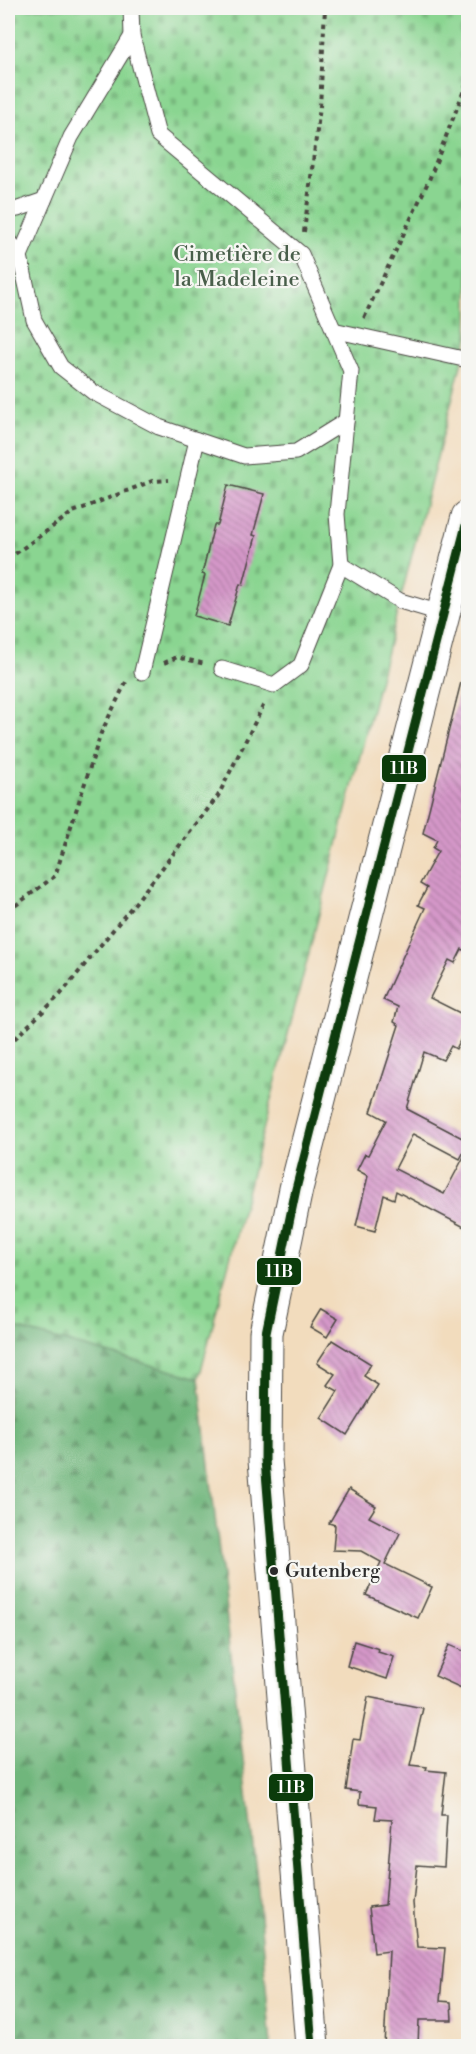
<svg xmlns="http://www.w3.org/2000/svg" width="476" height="2054" font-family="'Libre Bodoni',serif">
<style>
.forest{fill:url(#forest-firs);stroke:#4d7053;stroke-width:1.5}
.cemetery{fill:url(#cemetery-stones);stroke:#5a805e;stroke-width:1.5}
.building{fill:url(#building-back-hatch)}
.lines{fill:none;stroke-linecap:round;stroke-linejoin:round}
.service-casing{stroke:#494641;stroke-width:17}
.tertiary-casing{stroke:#494641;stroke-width:35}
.path{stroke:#494641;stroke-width:4;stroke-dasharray:4.5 4.5;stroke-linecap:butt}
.service{stroke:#fff;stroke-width:15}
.tertiary{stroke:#fff;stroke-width:33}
.bus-1-casing{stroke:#f6f6f2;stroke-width:14}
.bus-1{stroke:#0b3b0b;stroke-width:9}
.bus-dot{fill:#2b2b2b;stroke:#f6f6f2;stroke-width:2}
.labels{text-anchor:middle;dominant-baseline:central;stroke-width:4.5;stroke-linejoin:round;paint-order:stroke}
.bus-label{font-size:20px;fill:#2b2b2b;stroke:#f6f6f2;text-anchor:start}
.park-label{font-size:22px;fill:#485e4a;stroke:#f6f6f2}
.line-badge{stroke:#f6f6f2;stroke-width:2}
.badge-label{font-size:16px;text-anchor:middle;font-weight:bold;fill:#fff}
</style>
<defs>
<pattern id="forest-firs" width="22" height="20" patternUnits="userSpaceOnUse" patternTransform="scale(1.5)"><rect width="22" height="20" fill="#6fb67b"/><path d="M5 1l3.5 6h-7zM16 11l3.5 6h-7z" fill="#5b9465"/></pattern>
<pattern id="cemetery-stones" width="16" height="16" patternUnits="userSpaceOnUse" patternTransform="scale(1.5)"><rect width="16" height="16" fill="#8ad591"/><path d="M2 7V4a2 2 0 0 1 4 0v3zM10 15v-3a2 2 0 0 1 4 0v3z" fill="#77b77d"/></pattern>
<pattern id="building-back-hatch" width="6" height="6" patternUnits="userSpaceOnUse" patternTransform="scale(1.5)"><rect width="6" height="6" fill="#d598c9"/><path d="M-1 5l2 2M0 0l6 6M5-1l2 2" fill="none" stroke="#ad7ca3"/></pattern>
</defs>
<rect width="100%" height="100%" fill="#f6f6f2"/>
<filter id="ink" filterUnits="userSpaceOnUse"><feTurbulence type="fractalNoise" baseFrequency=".0167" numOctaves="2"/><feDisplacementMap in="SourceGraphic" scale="12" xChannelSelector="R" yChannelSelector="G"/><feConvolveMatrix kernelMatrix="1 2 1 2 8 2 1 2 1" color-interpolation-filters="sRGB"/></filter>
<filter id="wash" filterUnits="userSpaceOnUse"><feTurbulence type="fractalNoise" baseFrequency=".008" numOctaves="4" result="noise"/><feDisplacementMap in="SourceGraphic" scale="24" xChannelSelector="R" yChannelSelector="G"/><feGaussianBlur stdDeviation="1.35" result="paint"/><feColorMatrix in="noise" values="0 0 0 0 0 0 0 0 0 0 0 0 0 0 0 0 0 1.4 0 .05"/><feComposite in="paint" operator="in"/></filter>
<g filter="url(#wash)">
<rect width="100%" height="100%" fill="#f2dcbd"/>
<path class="forest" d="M8 1326 199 1378 257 1880 271 2046H8Z"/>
<path class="cemetery" d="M8 8H468V338L199 1378 8 1326Z"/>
<g id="blocks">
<g class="building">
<path d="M228 485 264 494 253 535 256 536 243 585 240 584 228 626 194 616 205 575 202 574 214 525H218Z"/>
<path d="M461 682 468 683V952L462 949 455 963 449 960 430 998 468 1017V1024L456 1049 451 1046 443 1060 424 1052 407 1109 468 1141V1144L460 1159 413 1134 395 1169 444 1194 468 1149V1229L396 1191 394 1199 384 1195 375 1231 356 1226 368 1176 357 1170 365 1154 368 1155 386 1120 371 1112 399 1025 394 1022 398 1007 383 1000 425 908 418 905 427 888 420 884 438 851 433 848 437 840 423 833Z"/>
<path d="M321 1309 338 1319 327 1337 310 1327Z"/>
<path d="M332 1340 371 1364 364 1376 378 1385 347 1435 321 1418 338 1391 327 1385 335 1374 317 1363Z"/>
<path d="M349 1489 376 1506 369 1517 400 1533 385 1564 432 1587 418 1618 366 1595 381 1562 361 1551 333 1550 335 1525 329 1523Z"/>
<path d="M354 1641 379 1649 378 1652 394 1657 387 1679 347 1666Z"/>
<path d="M449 1645 468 1653V1691L435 1676Z"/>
<path d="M368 1697 423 1708 410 1765 427 1767 426 1770 446 1772 441 1815H447L444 1867 417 1865 413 1903 417 1947 445 1948 440 2001 451 2002 452 2020H419L418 2046H384L389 1951 374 1953 369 1907 385 1905 392 1820 375 1819 377 1806 359 1804 360 1792 346 1790 353 1739 360 1740Z"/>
</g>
</g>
</g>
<g filter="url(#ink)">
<use href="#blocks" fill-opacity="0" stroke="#494641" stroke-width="1.5"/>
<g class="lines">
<defs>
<g id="service">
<path d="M131 8 132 36 158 135 301 254 351 371 337 514 341 565 301 665 274 685 222 669"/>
<path d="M8 211 18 209 44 200"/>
<path d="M8 239 20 256 34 320 61 367 93 392 159 427 244 456 296 452 346 421"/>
<path d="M20 256 71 137 132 36"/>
<path d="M333 330 468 360"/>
<path d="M341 565 400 601 444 614"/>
<path d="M142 672 197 440"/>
</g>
<path id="tertiary" d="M312 2046 265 1460 266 1333 296 1189 468 517"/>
</defs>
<use href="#service" class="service-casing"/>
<use href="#tertiary" class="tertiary-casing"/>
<g class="path">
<path d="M304 232 320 107 325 8"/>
<path d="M364 318 429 180 468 80"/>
<path d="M8 559 73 512 152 481 169 480"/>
<path d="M164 663 177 657 205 664"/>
<path d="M8 911 55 876 101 733 126 682"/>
<path d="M8 1045 60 995 139 898 218 796 265 702"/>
</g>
<use href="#service" class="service"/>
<use href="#tertiary" class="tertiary"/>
<defs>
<path id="bus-1" d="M312 2046 265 1460 266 1333 296 1189 468 517"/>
</defs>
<use href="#bus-1" class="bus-1-casing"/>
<use href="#bus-1" class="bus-1"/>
</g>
</g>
<circle class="bus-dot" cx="274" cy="1571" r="5"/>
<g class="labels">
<g class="bus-label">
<text x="285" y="1571">Gutenberg</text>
</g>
<g class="park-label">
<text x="237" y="254">Cimetière de<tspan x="237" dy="25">la Madeleine</tspan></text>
</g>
</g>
<g class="line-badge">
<rect x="381" y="754" width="46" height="29" rx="6" fill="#0b3b0b"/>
<rect x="256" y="1257" width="46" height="29" rx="6" fill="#0b3b0b"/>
<rect x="268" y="1773" width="46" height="29" rx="6" fill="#0b3b0b"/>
</g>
<g class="badge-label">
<text x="404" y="774">11B</text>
<text x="279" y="1277">11B</text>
<text x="291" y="1793">11B</text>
</g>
<rect width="476" height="2054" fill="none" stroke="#f6f6f2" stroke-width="30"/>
</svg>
